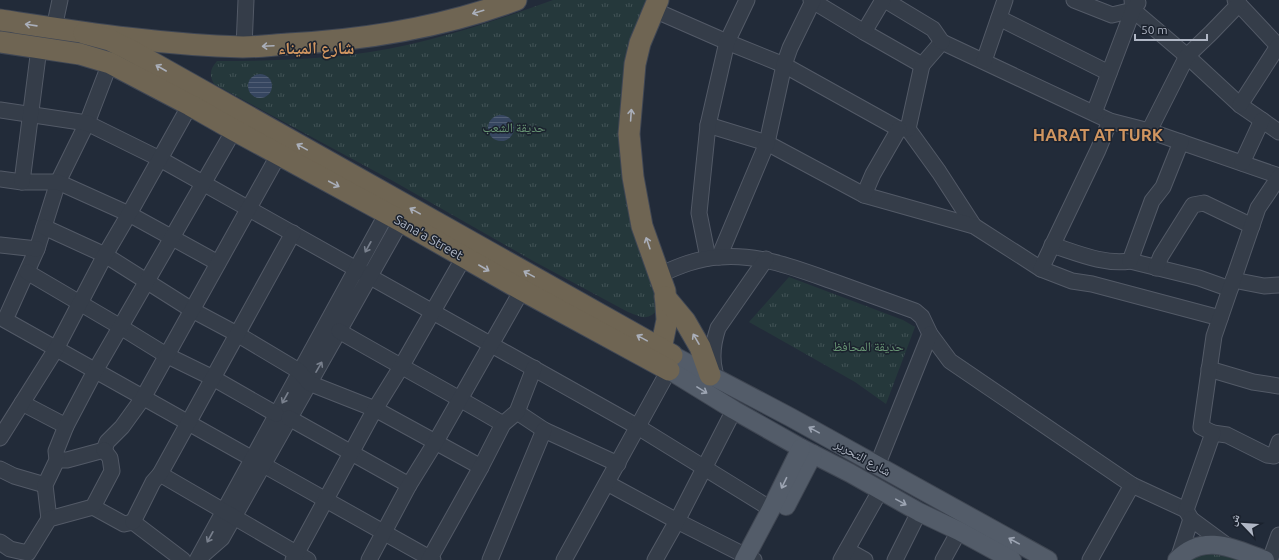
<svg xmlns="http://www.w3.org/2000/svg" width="1279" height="560" font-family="Ubuntu,'Noto Naskh Arabic',sans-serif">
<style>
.grass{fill:url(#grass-tufts)}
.water{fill:url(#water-rules)}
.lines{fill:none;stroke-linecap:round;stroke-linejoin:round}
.minor-casing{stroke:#535a67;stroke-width:17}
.major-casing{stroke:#3f4652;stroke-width:20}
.highway-casing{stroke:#404754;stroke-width:23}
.minor{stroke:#353d49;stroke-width:15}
.major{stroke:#535c69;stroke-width:18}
.highway{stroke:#6f6553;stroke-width:21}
.oneway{stroke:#aaafba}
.oneway2{stroke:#79808d}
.oneway3{stroke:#9da5b3}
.labels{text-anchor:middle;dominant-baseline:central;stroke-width:3;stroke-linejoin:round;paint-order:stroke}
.park-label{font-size:13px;fill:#689574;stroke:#1b222e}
.street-label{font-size:13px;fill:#b0b7c5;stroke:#1b222e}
.district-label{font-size:17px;font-weight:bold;fill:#d09560;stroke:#1b222e}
</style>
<defs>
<pattern id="grass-tufts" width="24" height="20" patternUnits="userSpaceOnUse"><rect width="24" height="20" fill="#25383b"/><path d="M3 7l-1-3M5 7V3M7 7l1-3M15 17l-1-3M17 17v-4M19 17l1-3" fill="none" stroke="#425356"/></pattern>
<pattern id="water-rules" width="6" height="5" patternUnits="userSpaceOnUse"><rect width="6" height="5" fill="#364660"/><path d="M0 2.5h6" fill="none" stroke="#515e75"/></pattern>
</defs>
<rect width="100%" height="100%" fill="#222b39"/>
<g class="grass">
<path d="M553 0H647L640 14 627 54 621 96 622 137 659 292 657 311C646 321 641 317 628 312L535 262 393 181 214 84C209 75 210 69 217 61 261 61 304 60 348 55 418 47 487 24 553 0Z"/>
<path d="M789 277 903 320 915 327 886 404 855 382 749 322Z"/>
<path d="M1207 552 1229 557 1237 560H1187Z"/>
</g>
<g class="water">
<circle cx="260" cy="86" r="12"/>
<circle cx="501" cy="128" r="13"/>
</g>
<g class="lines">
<defs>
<g id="minor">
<path d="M811 0 864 32 922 65 942 42 1110 121 1149 131 1279 176"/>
<path d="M885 0 933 29 942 42"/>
<path d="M1074 0 1112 15 1133 10"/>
<path d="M1132 0 1133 10 1187 56 1240 105 1279 132"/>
<path d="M1235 0 1279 47"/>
<path d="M654 10 727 42 784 65 899 129H908L939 172 974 226"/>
<path d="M999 18 1109 73"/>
<path d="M54 28 60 0"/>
<path d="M864 32 883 0"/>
<path d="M244 47 246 0"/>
<path d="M984 61 1005 0"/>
<path d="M110 63 87 123 58 182 37 249 5 320 433 560"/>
<path d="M1240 105 1278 46"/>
<path d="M0 110 87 123 160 159 638 427 771 509"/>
<path d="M1094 113 1133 10 1138 3"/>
<path d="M708 125 767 143 864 195 974 226 1041 269 1072 281 1092 284 1220 318"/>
<path d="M908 129 922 65"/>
<path d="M1149 131 1187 56 1211 33 1239 4"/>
<path d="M1242 163 1262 120"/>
<path d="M0 179 22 182H58L129 214 218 263"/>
<path d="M22 182 39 48"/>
<path d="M864 195 873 174 899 129"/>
<path d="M387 213 197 560 222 538 401 221"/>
<path d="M44 227 105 255 192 310 237 334 299 371 309 383 375 409 481 467"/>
<path d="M0 245 37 249"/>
<path d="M1052 245C1077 253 1104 265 1130 261L1199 278 1230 289"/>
<path d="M719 257 767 143 784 65 790 48 813 1"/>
<path d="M708 258 699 213 708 125 727 42 747 0"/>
<path d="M1130 261 1152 201 1163 187 1181 142"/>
<path d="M1156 268 1161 256 1193 205 1204 203 1252 226"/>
<path d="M1041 269 1098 150 1110 121"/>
<path d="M27 272 119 326 166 355 213 378 276 414"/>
<path d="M659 275C679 266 698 258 720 257 760 254 795 268 832 281 860 291 888 301 915 311L922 317 930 334 950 361 1132 485 1186 510"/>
<path d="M1233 280 1264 286 1279 285"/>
<path d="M339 331C394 363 449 392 503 424"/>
<path d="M1209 369 1253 382 1279 386"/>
<path d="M715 372C711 357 713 343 718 328L766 259"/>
<path d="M22 403 66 426"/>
<path d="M517 412 544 430 618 464"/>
<path d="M289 418 409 485"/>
<path d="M1213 433 1227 435 1267 455 1274 456 1279 442"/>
<path d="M0 438 56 349 105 255 129 214 190 105"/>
<path d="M104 450 107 442 122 427 143 398 279 154"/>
<path d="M57 460H67L104 450"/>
<path d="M877 466 930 334"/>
<path d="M0 469 14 476 45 485"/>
<path d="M160 474 308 560"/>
<path d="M607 483 677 521 754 560"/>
<path d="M93 507 124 524 133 522 183 560"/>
<path d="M49 519 45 485 57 460 56 451 66 426 95 371 234 130"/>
<path d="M1191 519 1186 510 1213 433 1201 427 1214 336 1258 208 1279 177"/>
<path d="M133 522 153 482 160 474 293 233"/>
<path d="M0 542 10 549 28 553 49 519 93 507 112 471 110 458 104 450"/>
<path d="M847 550 865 560"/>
<path d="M1178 559 1191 519 1229 547"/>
<path d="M293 560 375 409 401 367 464 257"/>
<path d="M369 560 409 485 435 443 522 290"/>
<path d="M429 560 481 467 503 424 517 412 534 368"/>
<path d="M490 560 544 430"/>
<path d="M564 560 669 370"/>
<path d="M655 560 677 521 734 410"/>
<path d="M841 560 880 491"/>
<path d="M895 560 919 512"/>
<path d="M943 560 959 531"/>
<path d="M1090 560 1132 485"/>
<path d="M1270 560 1279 535"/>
</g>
<g id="major">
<path d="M676 357 790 417 1048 560"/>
<path d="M669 370 734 410 801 448 850 473 919 512 959 531 1012 560"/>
<path d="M786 506 813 454"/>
<path d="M744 560 771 509 801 448"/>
<path d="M1177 560C1204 532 1234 549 1265 560"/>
</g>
<g id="highway">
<path d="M658 0 640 43 635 64 629 134 633 177 642 226 665 291 667 320 661 349"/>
<path d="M0 20C80 32 161 45 243 47 258 47 273 45 288 44 365 40 443 27 516 0"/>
<path d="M84 33 110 40 130 50 672 355"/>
<path d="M0 42 80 54 110 63 190 105 234 130 401 221 522 290 669 370"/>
<path d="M665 297 685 321 700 347 710 375"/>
</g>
</defs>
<use href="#minor" class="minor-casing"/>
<use href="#major" class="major-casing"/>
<use href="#highway" class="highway-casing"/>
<use href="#minor" class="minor"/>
<use href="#major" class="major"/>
<use href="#highway" class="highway"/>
</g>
<defs><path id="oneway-shaft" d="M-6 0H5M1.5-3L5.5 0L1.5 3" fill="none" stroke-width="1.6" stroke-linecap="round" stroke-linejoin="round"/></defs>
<g class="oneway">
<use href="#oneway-shaft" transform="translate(478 12) rotate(163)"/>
<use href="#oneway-shaft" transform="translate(31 25) rotate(-172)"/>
<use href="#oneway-shaft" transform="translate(268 46) rotate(177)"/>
<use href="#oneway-shaft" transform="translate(161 68) rotate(-150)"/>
<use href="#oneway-shaft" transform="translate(631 115) rotate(-86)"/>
<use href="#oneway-shaft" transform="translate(302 147) rotate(-151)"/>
<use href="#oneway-shaft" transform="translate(334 184) rotate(28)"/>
<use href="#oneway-shaft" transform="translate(415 211) rotate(-151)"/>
<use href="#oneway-shaft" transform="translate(648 243) rotate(-109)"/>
<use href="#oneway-shaft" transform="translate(484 268) rotate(30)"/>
<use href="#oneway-shaft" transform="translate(529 274) rotate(-151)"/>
<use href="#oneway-shaft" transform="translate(642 338) rotate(-151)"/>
<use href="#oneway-shaft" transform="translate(696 339) rotate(-120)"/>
</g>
<g class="oneway2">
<use href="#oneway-shaft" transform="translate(368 247) rotate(119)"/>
<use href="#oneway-shaft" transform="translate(319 367) rotate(-60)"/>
<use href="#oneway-shaft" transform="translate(285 398) rotate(119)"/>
<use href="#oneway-shaft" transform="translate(210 537) rotate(119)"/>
</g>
<g class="oneway3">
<use href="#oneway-shaft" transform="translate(702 390) rotate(32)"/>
<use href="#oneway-shaft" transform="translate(814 430) rotate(-151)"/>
<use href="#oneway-shaft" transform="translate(784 483) rotate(116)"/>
<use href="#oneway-shaft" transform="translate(901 502) rotate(29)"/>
<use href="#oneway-shaft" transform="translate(1014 541) rotate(-151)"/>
</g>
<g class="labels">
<g class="park-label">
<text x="514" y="127">حديقة الشعب</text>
<text x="868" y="346">حديقة المحافظ</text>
</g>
<g class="street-label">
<text transform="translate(429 237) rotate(30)">Sana'a Street</text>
<text transform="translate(863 457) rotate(29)">شارع التحرير</text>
</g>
<g class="district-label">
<text x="316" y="47">شارع الميناء</text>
<text x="1098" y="134">HARAT AT TURK</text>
</g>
</g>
<g transform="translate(1243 524) rotate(295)" stroke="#1b222e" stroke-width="3" paint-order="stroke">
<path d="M0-3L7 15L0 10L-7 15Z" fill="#b0b7c5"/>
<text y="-6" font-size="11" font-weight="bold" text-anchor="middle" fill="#b0b7c5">ش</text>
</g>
<path d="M1135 34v6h72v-6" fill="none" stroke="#b0b7c5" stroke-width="2"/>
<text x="1141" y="34" font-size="12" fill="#b0b7c5" stroke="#1b222e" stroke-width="3" paint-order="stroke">50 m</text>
</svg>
